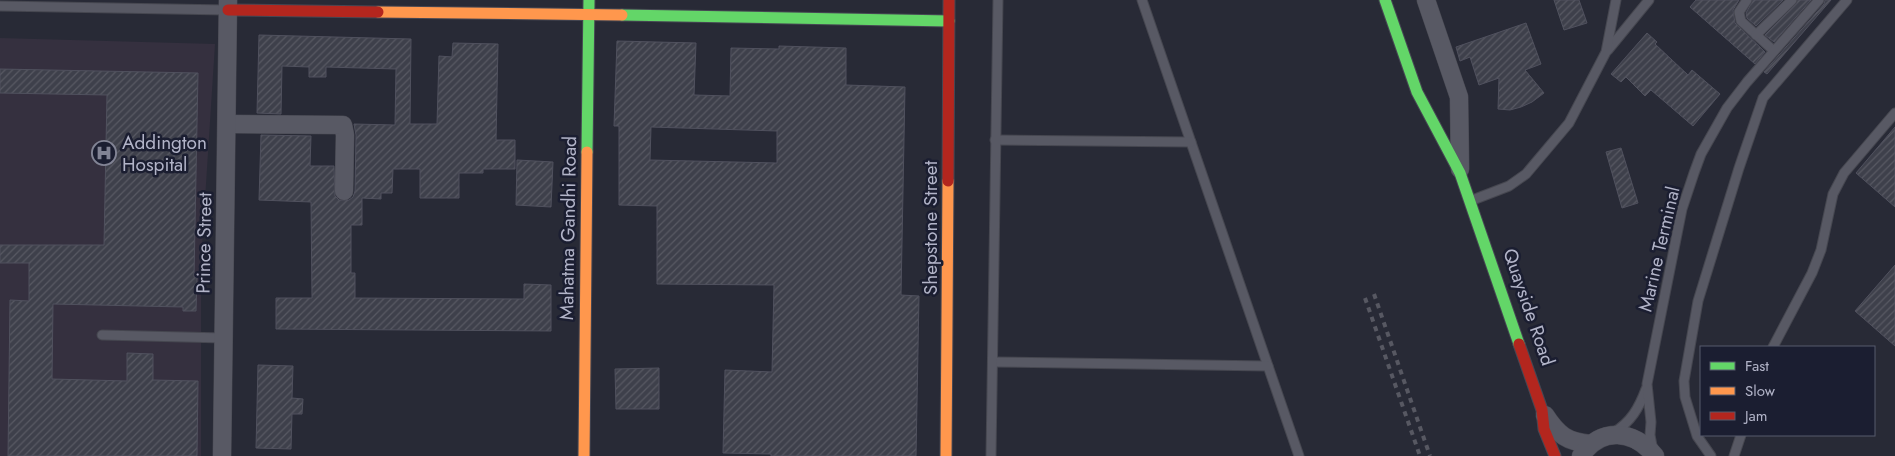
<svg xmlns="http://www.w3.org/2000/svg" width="1895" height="456" font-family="Jost,sans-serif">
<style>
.medical{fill:#35303f}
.building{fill:url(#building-hatch);stroke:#50515e;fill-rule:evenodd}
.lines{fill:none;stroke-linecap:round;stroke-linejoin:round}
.lane-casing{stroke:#464750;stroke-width:11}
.street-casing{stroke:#464750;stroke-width:19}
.fast-casing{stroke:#464753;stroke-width:13}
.slow-casing{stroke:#464753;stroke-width:13}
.jam-casing{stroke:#464753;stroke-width:13}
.lane{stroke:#585964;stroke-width:9}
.street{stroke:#585964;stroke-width:18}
.fast{stroke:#63d668;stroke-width:11}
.slow{stroke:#ff974d;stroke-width:11}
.jam{stroke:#b3261e;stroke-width:11}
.rail{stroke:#575862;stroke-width:4;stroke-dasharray:5 5;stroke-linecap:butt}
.labels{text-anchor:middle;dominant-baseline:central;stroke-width:5;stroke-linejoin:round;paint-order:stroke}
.poi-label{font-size:19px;fill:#b2b4c8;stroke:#1b1e31;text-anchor:start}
.street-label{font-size:19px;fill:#b2b4c8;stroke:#1b1e31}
</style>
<defs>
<pattern id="building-hatch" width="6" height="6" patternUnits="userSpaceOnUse" patternTransform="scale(1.25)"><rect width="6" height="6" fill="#3e404b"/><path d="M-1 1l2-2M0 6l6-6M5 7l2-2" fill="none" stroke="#585963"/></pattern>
</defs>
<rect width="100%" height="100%" fill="#282a36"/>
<path class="medical" d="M0 38 215 44 201 262V456H0Z"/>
<g class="building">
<path d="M1554 0H1579L1587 23 1564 30Z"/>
<path d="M1696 0H1739L1733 10 1735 23 1765 52 1755 64 1690 7Z"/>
<path d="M1753 0H1783L1756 26 1747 18 1746 13Z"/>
<path d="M1798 0H1811L1774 42 1765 35 1796 4Z"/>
<path d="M1825 0H1831L1767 74 1764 72 1824 4Z"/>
<path d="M1526 23 1541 64 1525 70 1544 93 1532 102 1521 107 1510 110 1498 109 1499 78 1479 85 1470 57 1460 61 1456 47Z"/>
<path d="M1647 33 1657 42 1655 44 1688 75 1692 70 1720 94 1693 126 1651 90 1645 96 1626 77 1621 82 1611 74Z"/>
<path d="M259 35 411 39 410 124H437L439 56 452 57 453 43 498 44 496 140H515V169H483V173H459V198H420V169H393L392 193H381V199L362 198V225H351V273H355V298L524 299V284L551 285V331L276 329V298H312L311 202 259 200 261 135 311 136 310 166H334L335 196 339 200H349L353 197 355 191 356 135 354 124 395 125 396 69 326 67V77H309V67L282 66 281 114 257 113Z"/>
<path d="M617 41 696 43 694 95 730 96 731 48 779 49V46L846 48V85L905 87 901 295 919 296 916 456H771V454L723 453 725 370 772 372 774 285 657 284V206L619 205V126H614ZM651 127 777 131V163L650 160Z"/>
<path d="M0 69 198 73 194 277H197L196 311H183V307L53 304 52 379 127 381V353L153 354V380L198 381 197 456H8L10 300 29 301V263H0V245H104L107 95 0 93Z"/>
<path d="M1895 127V207L1856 173Z"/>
<path d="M1621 148 1638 203 1622 208 1606 152Z"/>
<path d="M517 160 553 162 551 207 516 205Z"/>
<path d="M1895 265V346L1855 311Z"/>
<path d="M258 365 293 366 292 398 303 399 302 414H292L291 449 256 448Z"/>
<path d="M659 368V409H616L615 369Z"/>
</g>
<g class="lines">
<defs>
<g id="lane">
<path d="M1142 0 1299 456"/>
<path d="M1747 0 1739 12 1741 21 1774 51"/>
<path d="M0 6 227 10"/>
<path d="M1756 35 1792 0"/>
<path d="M1608 50 1649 0"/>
<path d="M995 140 1191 142"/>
<path d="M1470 201 1509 186 1526 174 1569 123 1606 52 1616 0"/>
<path d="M102 335 224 338"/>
<path d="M1773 347 1812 273 1821 250 1833 194 1844 173 1895 113"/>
<path d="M993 362 1268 366"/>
<path d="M1613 433C1631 422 1639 408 1646 389"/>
<path d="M1653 451 1650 435 1651 422 1647 384 1682 209 1694 173 1701 154 1727 108 1747 82 1819 0"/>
<path d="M991 456 998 0"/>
<path d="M1711 456 1697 436 1685 397 1684 381 1698 301 1739 168 1763 98 1847 0"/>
<path d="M1734 456 1741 435"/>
</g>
<g id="street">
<path d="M1426 0 1459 97 1460 169"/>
<path d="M227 124 343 125 345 135 344 191"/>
<path d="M1545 415C1558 435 1567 442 1591 444"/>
<path d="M222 456 228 0"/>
<path d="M1581 456C1601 426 1634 430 1655 456"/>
</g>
<g id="fast">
<path d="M1385 0 1417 92 1460 173 1519 344"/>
<path d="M622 15 949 21"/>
<path d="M587 152 589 0"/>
</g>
<g id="slow">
<path d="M378 12 622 15"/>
<path d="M584 456 587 152"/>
<path d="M946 456 948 181"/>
</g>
<g id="jam">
<path d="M228 10 378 12"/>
<path d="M948 181 949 0"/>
<path d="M1519 344 1542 410 1544 429 1555 456"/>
</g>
</defs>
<use href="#lane" class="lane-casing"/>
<use href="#street" class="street-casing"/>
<use href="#fast" class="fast-casing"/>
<use href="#slow" class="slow-casing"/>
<use href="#jam" class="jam-casing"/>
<use href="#lane" class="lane"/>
<use href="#street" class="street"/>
<use href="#fast" class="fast"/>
<use href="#slow" class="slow"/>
<use href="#jam" class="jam"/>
<g class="rail">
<path d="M1374 294 1430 456"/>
<path d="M1365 298 1420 456"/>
</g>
</g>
<defs>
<symbol id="hospital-ring" viewBox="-11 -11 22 22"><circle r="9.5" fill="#1b1e31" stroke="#828495" stroke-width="1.5"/><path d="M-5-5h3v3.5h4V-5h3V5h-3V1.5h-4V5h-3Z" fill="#828495"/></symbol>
</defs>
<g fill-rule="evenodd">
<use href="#hospital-ring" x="90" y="139" width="28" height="28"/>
</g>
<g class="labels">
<g class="poi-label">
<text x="122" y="142">Addington<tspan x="122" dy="22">Hospital</tspan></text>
</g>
<g class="street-label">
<text transform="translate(568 228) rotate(-89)">Mahatma Gandhi Road</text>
<text transform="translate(930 228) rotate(-90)">Shepstone Street</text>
<text transform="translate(204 243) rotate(-89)">Prince Street</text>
<text transform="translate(1659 249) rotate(-77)">Marine Terminal</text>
<text transform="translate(1529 307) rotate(71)">Quayside Road</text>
</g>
</g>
<rect x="1700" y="346" width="175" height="90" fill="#1b1e31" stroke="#575a6d"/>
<rect x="1710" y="362" width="25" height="8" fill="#63d668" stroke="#575a6d"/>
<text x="1745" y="371" font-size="15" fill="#b2b4c8">Fast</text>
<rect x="1710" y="387" width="25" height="8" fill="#ff974d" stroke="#575a6d"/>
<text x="1745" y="396" font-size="15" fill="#b2b4c8">Slow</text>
<rect x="1710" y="412" width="25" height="8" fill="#b3261e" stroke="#575a6d"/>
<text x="1745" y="421" font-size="15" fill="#b2b4c8">Jam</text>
</svg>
